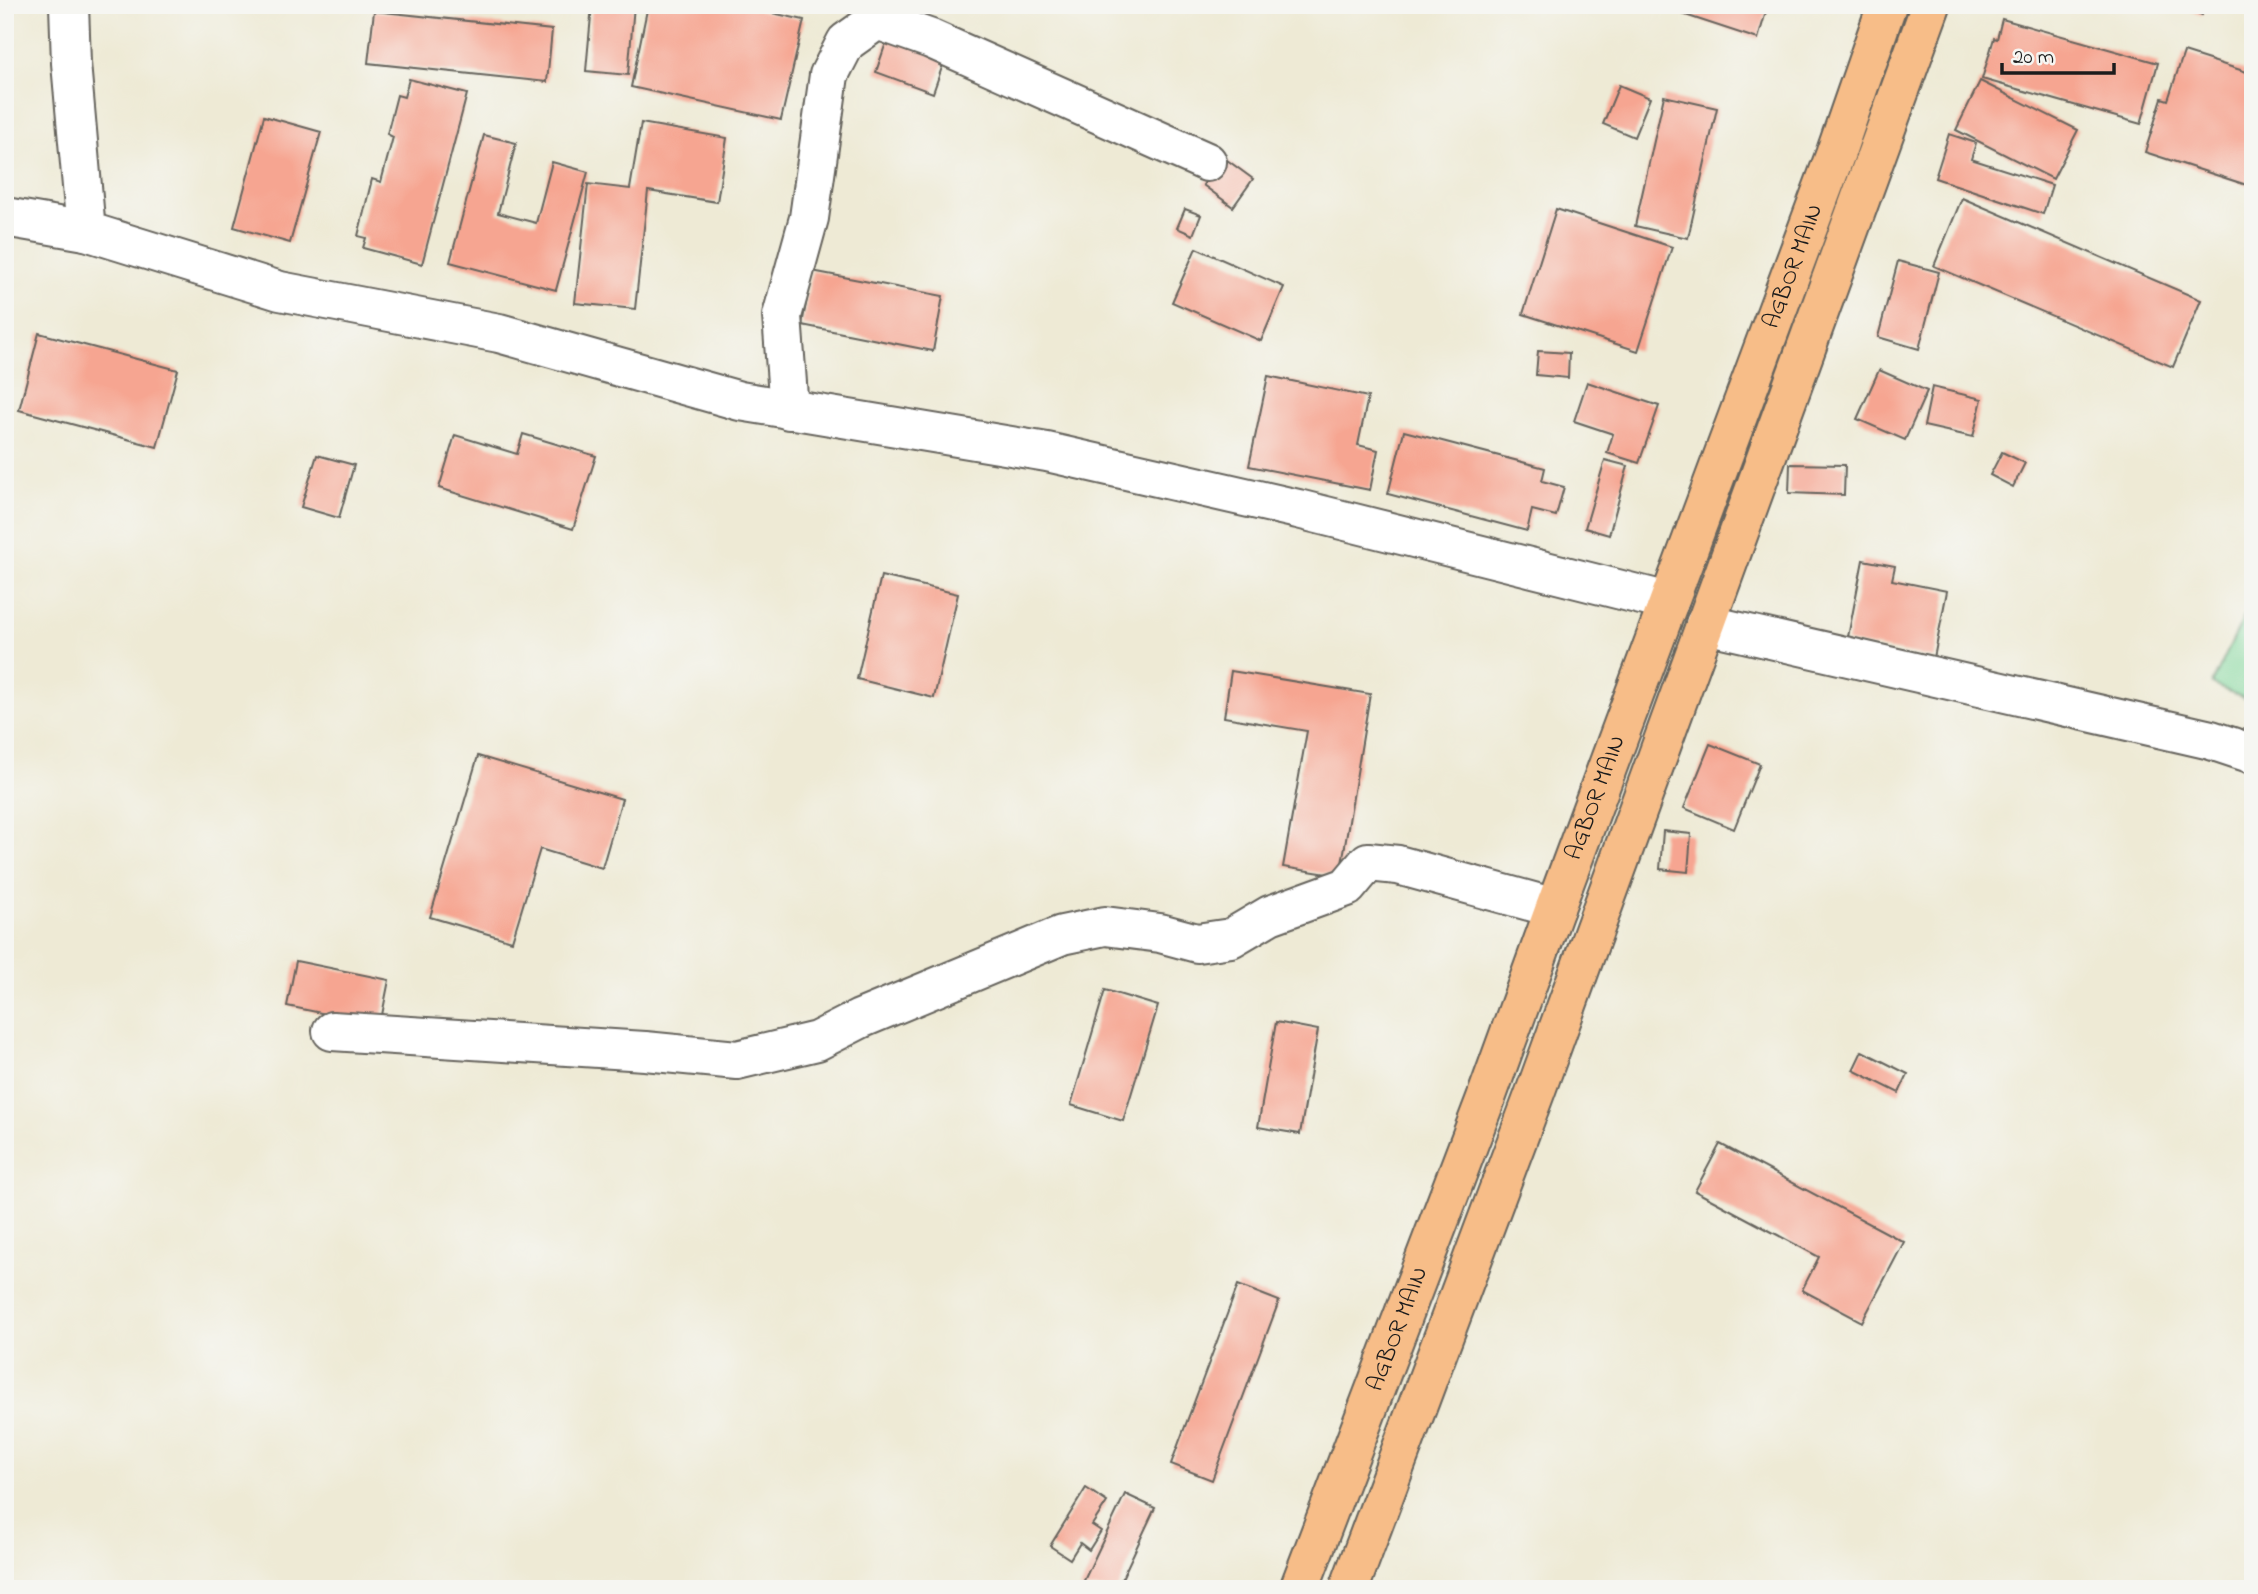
<svg xmlns="http://www.w3.org/2000/svg" width="2258" height="1594" font-family="'Indie Flower',sans-serif">
<style>
.green{fill:#81d79b;stroke:#4e7a5c;stroke-width:2}
.building{fill:#f6a591}
.lines{fill:none;stroke-linecap:round;stroke-linejoin:round}
.minor-casing{stroke:#66645d;stroke-width:42}
.major-casing{stroke:#66645d;stroke-width:42}
.minor{stroke:#fff;stroke-width:38}
.major{stroke:#f7bd88;stroke-width:38}
.labels{text-anchor:middle;dominant-baseline:central;stroke-width:6;stroke-linejoin:round;paint-order:stroke}
.street-label{font-size:24px;fill:#1c1c1c;stroke:#f6f6f2}
</style>
<rect width="100%" height="100%" fill="#f6f6f2"/>
<filter id="ink" filterUnits="userSpaceOnUse"><feTurbulence type="fractalNoise" baseFrequency=".0143" numOctaves="2"/><feDisplacementMap in="SourceGraphic" scale="14" xChannelSelector="R" yChannelSelector="G"/><feConvolveMatrix kernelMatrix="1 2 1 2 8 2 1 2 1" color-interpolation-filters="sRGB"/></filter>
<filter id="wash" filterUnits="userSpaceOnUse"><feTurbulence type="fractalNoise" baseFrequency=".00686" numOctaves="4" result="noise"/><feDisplacementMap in="SourceGraphic" scale="28" xChannelSelector="R" yChannelSelector="G"/><feGaussianBlur stdDeviation="1.57" result="paint"/><feColorMatrix in="noise" values="0 0 0 0 0 0 0 0 0 0 0 0 0 0 0 0 0 1.4 0 .05"/><feComposite in="paint" operator="in"/></filter>
<g filter="url(#wash)">
<rect width="100%" height="100%" fill="#eeead5"/>
<path class="green" d="M2253 598V702L2212 684Z"/>
<g id="blocks">
<g class="building">
<path d="M592 5H634L628 75 586 71Z"/>
<path d="M648 5H736L804 20 781 120 631 87Z"/>
<path d="M1655 5H1768L1758 39Z"/>
<path d="M2174 5H2205L2202 15Z"/>
<path d="M374 11 552 30 547 82 368 63Z"/>
<path d="M2002 19 2158 63 2141 124 1982 79 1994 38 1997 39Z"/>
<path d="M890 31 947 53 933 93 876 72Z"/>
<path d="M2184 52 2253 74V187L2145 152 2162 98 2168 100Z"/>
<path d="M409 79 467 94 422 264 363 248 366 238 358 236 372 179 381 182 393 137 387 134 397 95 404 97Z"/>
<path d="M1980 81 2078 130 2053 179 1956 130Z"/>
<path d="M1619 85 1650 98 1634 137 1603 124Z"/>
<path d="M1664 96 1717 108 1688 238 1635 226Z"/>
<path d="M264 116 321 132 290 243 234 227Z"/>
<path d="M641 123 727 138 717 202 648 191 635 309 575 303 588 184 630 189Z"/>
<path d="M1949 134 1976 143 1971 159 2052 185 2043 214 1935 178Z"/>
<path d="M484 135 516 143 498 213 536 223 552 162 588 172 556 290 450 262Z"/>
<path d="M1223 157 1253 179 1233 207 1203 185Z"/>
<path d="M1962 198 2201 300 2173 367 1934 266Z"/>
<path d="M1185 209 1201 215 1193 235 1177 228Z"/>
<path d="M1556 209 1672 247 1638 351 1523 314Z"/>
<path d="M1196 248 1284 287 1261 341 1172 302Z"/>
<path d="M1898 261 1939 272 1919 349 1878 337Z"/>
<path d="M812 271 943 296 933 351 802 325Z"/>
<path d="M39 333 178 370 157 447 19 410Z"/>
<path d="M1538 351 1569 353 1568 378 1536 375Z"/>
<path d="M1879 370 1927 391 1905 440 1857 419Z"/>
<path d="M1268 376 1368 397 1358 445 1378 450 1370 490 1249 466Z"/>
<path d="M1587 382 1659 406 1639 463 1607 453 1613 434 1574 421Z"/>
<path d="M1932 387 1982 399 1973 437 1924 426Z"/>
<path d="M1404 431 1545 468 1542 481 1564 487 1556 516 1532 510 1527 531 1388 494Z"/>
<path d="M523 434 596 456 573 529 439 488 455 435 517 454Z"/>
<path d="M2002 452 2025 463 2013 487 1990 475Z"/>
<path d="M317 455 354 465 339 518 301 507Z"/>
<path d="M1605 460 1628 466 1609 535 1585 528Z"/>
<path d="M1790 464 1845 465 1844 495 1789 493Z"/>
<path d="M1863 560 1895 566 1892 580 1947 591 1934 658 1847 642Z"/>
<path d="M881 576 958 594 934 698 857 679Z"/>
<path d="M1231 671 1370 694 1340 876 1283 867 1307 731 1224 717Z"/>
<path d="M1710 744 1760 764 1734 829 1684 808Z"/>
<path d="M478 756 622 799 602 868 540 849 512 941 430 917Z"/>
<path d="M1663 831 1691 834 1688 872 1660 869Z"/>
<path d="M296 961 389 980 380 1025 287 1006Z"/>
<path d="M1105 990 1158 1006 1123 1121 1071 1105Z"/>
<path d="M1276 1022 1318 1030 1300 1134 1258 1127Z"/>
<path d="M1862 1051 1908 1074 1899 1093 1853 1070Z"/>
<path d="M1720 1144 1904 1242 1862 1322 1802 1290 1819 1257 1695 1191Z"/>
<path d="M1238 1285 1279 1301 1212 1480 1171 1464Z"/>
<path d="M1086 1488 1107 1502 1092 1525 1101 1531 1089 1550 1080 1543 1070 1559 1050 1546Z"/>
<path d="M1125 1494 1155 1508 1117 1589H1080Z"/>
</g>
</g>
</g>
<g filter="url(#ink)">
<use href="#blocks" fill-opacity="0" stroke="#66645d" stroke-width="2"/>
<g class="lines">
<defs>
<g id="minor">
<path d="M69 5 71 63 86 231"/>
<path d="M5 217 86 231 280 291 499 333 740 401 1047 452 1298 509 1669 602"/>
<path d="M789 410 782 316 809 218 829 75 846 42 877 20 931 39 1207 162"/>
<path d="M1705 624 2211 740 2253 754"/>
<path d="M332 1031 645 1051 737 1060 817 1041 860 1019 1062 935 1105 926 1160 933 1197 943 1231 938 1270 915 1347 887 1368 862 1398 865 1555 908"/>
</g>
<g id="major">
<path id="s1" d="M1299 1589 1485 1101 1555 908 1835 155 1887 5"/>
<path d="M1349 1589 1536 1090 1931 5"/>
</g>
</defs>
<use href="#minor" class="minor-casing"/>
<use href="#major" class="major-casing"/>
<use href="#minor" class="minor"/>
<use href="#major" class="major"/>
</g>
</g>
<g class="labels">
<g class="street-label">
<text stroke="none"><textPath href="#s1" startOffset="1412">AGBOR MAIN</textPath></text>
<text stroke="none"><textPath href="#s1" startOffset="845">AGBOR MAIN</textPath></text>
<text stroke="none"><textPath href="#s1" startOffset="278">AGBOR MAIN</textPath></text>
</g>
</g>
<rect width="2258" height="1594" fill="none" stroke="#f6f6f2" stroke-width="28"/>
<path d="M2002 63v10h112v-10" fill="none" stroke="#1c1c1c" stroke-width="3.5"/>
<text x="2013" y="63" font-size="21" fill="#1c1c1c" stroke="#f6f6f2" stroke-width="5" paint-order="stroke">20 m</text>
</svg>
